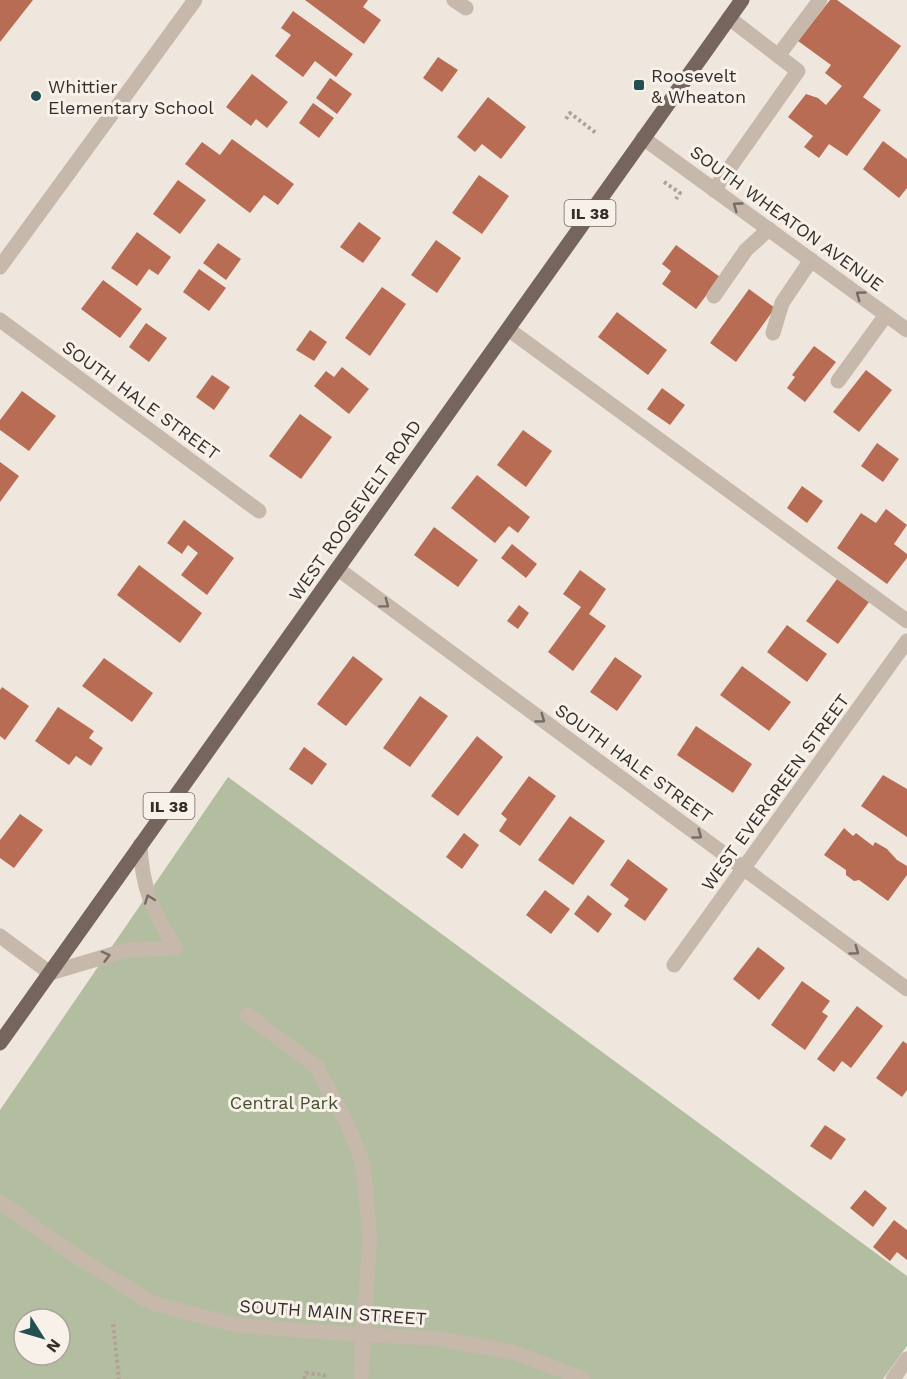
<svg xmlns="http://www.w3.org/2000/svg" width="907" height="1379" font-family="'Work Sans',sans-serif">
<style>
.green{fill:#b3bd9f;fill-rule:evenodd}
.building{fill:#b86c53}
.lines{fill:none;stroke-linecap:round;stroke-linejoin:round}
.path{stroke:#b2a295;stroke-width:4;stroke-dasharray:3 3;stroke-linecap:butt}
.service{stroke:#c6b8ab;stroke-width:15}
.minor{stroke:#c6b8ab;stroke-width:15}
.tertiary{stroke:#c6b8ab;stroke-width:15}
.primary{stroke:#75655c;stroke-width:15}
.oneway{stroke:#766c64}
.poi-dot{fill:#244f52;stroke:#f8f1ea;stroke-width:2}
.labels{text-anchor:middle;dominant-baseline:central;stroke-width:6;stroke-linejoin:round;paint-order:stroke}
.shield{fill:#f8f1ea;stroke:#706863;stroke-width:1.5}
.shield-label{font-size:16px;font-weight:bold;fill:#352d29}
.poi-label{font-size:18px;fill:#352d29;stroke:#f8f1ea;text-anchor:start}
.street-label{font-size:18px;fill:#352d29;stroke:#f8f1ea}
.park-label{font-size:18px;fill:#445030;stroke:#f8f1ea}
</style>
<rect width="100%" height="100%" fill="#efe7de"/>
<path class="green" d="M228 777 907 1276V1346L883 1379H0V1110ZM24 1319H60V1355H24Z"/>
<g class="building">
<path d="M0 0H33L0 42Z"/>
<path d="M305 0H368L363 7 381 20 364 44Z"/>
<path d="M830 0H837L901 46 863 97 881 110 847 156 829 144 819 158 804 147 813 136 788 117 806 94 818 98 826 105 842 86 825 73 831 65 798 41Z"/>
<path d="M293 11 353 54 336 77 315 61 303 77 275 56 291 35 281 28Z"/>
<path d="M438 57 458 70 442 92 423 78Z"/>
<path d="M252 74 288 102 267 128 256 119 251 126 226 107Z"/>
<path d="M330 78 352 94 337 114 316 98Z"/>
<path d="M488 97 526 127 501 159 482 144 475 152 457 137Z"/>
<path d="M313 103 334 118 319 138 299 123Z"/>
<path d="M232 139 294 184 278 205 264 195 250 213 185 164 202 142 220 155Z"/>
<path d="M883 141 907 159V188L899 198 863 169Z"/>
<path d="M479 175 509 196 482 234 452 213Z"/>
<path d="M178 180 206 200 180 234 153 214Z"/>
<path d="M359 222 381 238 363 263 340 247Z"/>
<path d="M137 232 171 257 158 275 149 269 137 286 111 268Z"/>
<path d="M436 240 461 258 437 293 411 275Z"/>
<path d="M218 243 241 259 226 280 203 263Z"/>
<path d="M676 245 720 277 696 309 662 284 671 271 662 264Z"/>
<path d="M199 269 226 288 209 311 183 292Z"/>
<path d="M103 280 142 309 120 338 81 309Z"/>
<path d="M382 287 406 304 370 356 345 338Z"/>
<path d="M749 289 775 308 736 362 710 343Z"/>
<path d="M617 312 667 350 648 375 598 337Z"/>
<path d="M146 323 167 338 149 362 129 347Z"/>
<path d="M310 330 327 342 314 361 296 350Z"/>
<path d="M814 346 836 362 805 402 787 388 795 377 792 375Z"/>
<path d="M342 367 369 389 349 414 314 386 326 371 334 377Z"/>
<path d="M866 370 892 390 859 432 833 412Z"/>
<path d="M212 375 230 387 214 410 196 397Z"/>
<path d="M662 388 685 405 670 425 647 409Z"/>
<path d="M22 391 56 416 29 451 0 430V420Z"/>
<path d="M300 414 332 437 301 479 269 456Z"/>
<path d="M523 430 552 451 526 487 497 465Z"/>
<path d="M877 443 899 459 883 482 861 466Z"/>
<path d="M0 462 19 476 0 502Z"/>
<path d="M477 475 530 517 518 533 509 526 495 543 451 508Z"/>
<path d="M802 486 823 501 807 523 787 508Z"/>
<path d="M886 509 907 525 894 544 907 554V558L887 584 837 548 861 513 876 523Z"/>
<path d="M184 520 234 558 207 595 181 575 198 553 188 545 182 554 167 543Z"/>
<path d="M434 527 478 560 458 587 414 555Z"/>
<path d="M512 544 537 564 526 578 501 558Z"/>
<path d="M139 565 202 613 180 643 117 595Z"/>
<path d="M580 570 606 589 589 614 606 626 573 671 548 652 581 607 563 594Z"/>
<path d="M837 579 869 602 838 644 806 621Z"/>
<path d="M519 605 529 613 518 629 507 621Z"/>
<path d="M787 625 827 654 807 682 767 652Z"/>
<path d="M353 656 383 679 346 726 317 704Z"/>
<path d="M615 657 642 676 617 711 590 692Z"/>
<path d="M104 658 153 693 132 722 82 686Z"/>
<path d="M742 666 791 702 769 731 720 695Z"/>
<path d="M2 687 29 706 5 740 0 736V690Z"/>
<path d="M420 696 448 716 410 767 383 748Z"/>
<path d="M58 707 94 731 89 738 103 748 91 766 76 756 69 765 35 741Z"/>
<path d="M696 726 752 764 733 793 677 755Z"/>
<path d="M477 736 503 757 458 816 431 796Z"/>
<path d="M304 747 327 764 312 785 289 769Z"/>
<path d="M883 775 907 789V837L861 806Z"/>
<path d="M529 776 556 796 520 846 499 831 507 819 501 814Z"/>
<path d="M20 814 43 830 14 868 0 858V840Z"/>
<path d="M570 816 605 841 573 885 538 860Z"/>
<path d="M844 828 853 836 856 833 873 846 875 842 887 849 897 860 907 866V875L888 901 859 880 854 881 846 875V870L824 855Z"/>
<path d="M464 833 479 845 462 869 446 857Z"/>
<path d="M628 859 668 889 645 921 624 906 629 899 610 885Z"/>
<path d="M545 890 570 909 551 934 526 915Z"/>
<path d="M588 895 612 914 598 933 574 914Z"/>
<path d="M758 947 785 968 759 1000 733 979Z"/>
<path d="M802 981 830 1001 822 1012 828 1016 805 1050 771 1025Z"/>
<path d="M857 1006 883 1026 851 1068 842 1061 834 1072 817 1059Z"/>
<path d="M903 1041 907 1044V1090L902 1097 876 1078Z"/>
<path d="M825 1125 846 1139 831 1160 810 1146Z"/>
<path d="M865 1190 887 1208 873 1227 850 1208Z"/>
<path d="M894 1220 907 1230V1260L897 1252 890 1261 873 1247Z"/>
</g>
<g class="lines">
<g class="path">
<path d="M566 119 570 113 596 133"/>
<path d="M664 182 680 193 676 199"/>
<path d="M113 1324 119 1379"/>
<path d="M304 1379 306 1373 324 1375 325 1379"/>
</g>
<g class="service">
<path d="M778 56 820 0"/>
<path d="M714 190 798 71 729 18"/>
<path d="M714 296 746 250 769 229"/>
<path d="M508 329 907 621"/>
<path d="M773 333 782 303 811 260"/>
<path d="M838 381 886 315"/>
<path d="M140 845C142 888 153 913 176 948"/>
<path d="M0 936 50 973 127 950 176 948"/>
<path d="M247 1015 316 1066 347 1123 363 1164 370 1239 363 1335"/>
</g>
<g class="minor">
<path d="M454 0 466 8"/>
<path d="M643 138 907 330"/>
<path d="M0 267 195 0"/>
<path d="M0 320 259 511"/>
<path d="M338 569 907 989"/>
<path d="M674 965 907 641"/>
<path d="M361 1379 363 1335"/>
<path d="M893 1379 907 1359"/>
</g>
<path class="tertiary" d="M0 1202 76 1256 152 1303 235 1325 363 1335 433 1338 513 1352 583 1379"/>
<path class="primary" d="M0 1043 742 0"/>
</g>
<defs><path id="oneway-chevron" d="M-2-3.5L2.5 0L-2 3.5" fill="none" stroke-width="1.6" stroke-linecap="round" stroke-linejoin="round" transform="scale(1.5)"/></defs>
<g class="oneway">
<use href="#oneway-chevron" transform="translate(737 206) rotate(-144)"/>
<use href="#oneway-chevron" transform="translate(860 295) rotate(-144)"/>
<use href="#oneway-chevron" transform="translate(385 604) rotate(37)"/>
<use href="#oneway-chevron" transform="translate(541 719) rotate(36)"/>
<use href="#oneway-chevron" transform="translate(698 835) rotate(36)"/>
<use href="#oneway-chevron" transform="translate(149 899) rotate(-110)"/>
<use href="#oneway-chevron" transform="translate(855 951) rotate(36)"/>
<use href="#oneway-chevron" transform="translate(106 956) rotate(-15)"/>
</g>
<g class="poi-dot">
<rect x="633" y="79" width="12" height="12" rx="3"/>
<circle cx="36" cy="96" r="6"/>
</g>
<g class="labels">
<g class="shield">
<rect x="564.5" y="200" width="51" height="26" rx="4.5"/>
<rect x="143.5" y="793" width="51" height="26" rx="4.5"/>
</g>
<g class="shield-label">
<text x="590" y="213">IL 38</text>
<text x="169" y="806">IL 38</text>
</g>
<g class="poi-label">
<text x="651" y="75">Roosevelt<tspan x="651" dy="21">&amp; Wheaton</tspan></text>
<text x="48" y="86">Whittier<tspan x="48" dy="21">Elementary School</tspan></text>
</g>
<g class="street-label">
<text transform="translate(787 218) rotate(36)">SOUTH WHEATON AVENUE</text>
<text transform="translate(141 400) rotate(36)">SOUTH HALE STREET</text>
<text transform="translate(355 510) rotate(-55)">WEST ROOSEVELT ROAD</text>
<text transform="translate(634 763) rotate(36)">SOUTH HALE STREET</text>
<text transform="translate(775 792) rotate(-54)">WEST EVERGREEN STREET</text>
<text transform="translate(333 1312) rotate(4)">SOUTH MAIN STREET</text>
</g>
<g class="park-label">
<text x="284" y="1102">Central Park</text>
</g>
</g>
<g transform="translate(42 1337) rotate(127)"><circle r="28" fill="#f8f1ea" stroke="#aaa39d" stroke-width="1.5"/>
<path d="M0-4.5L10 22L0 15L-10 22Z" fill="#244f52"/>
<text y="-9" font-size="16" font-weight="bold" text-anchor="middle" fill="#352d29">N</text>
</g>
</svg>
